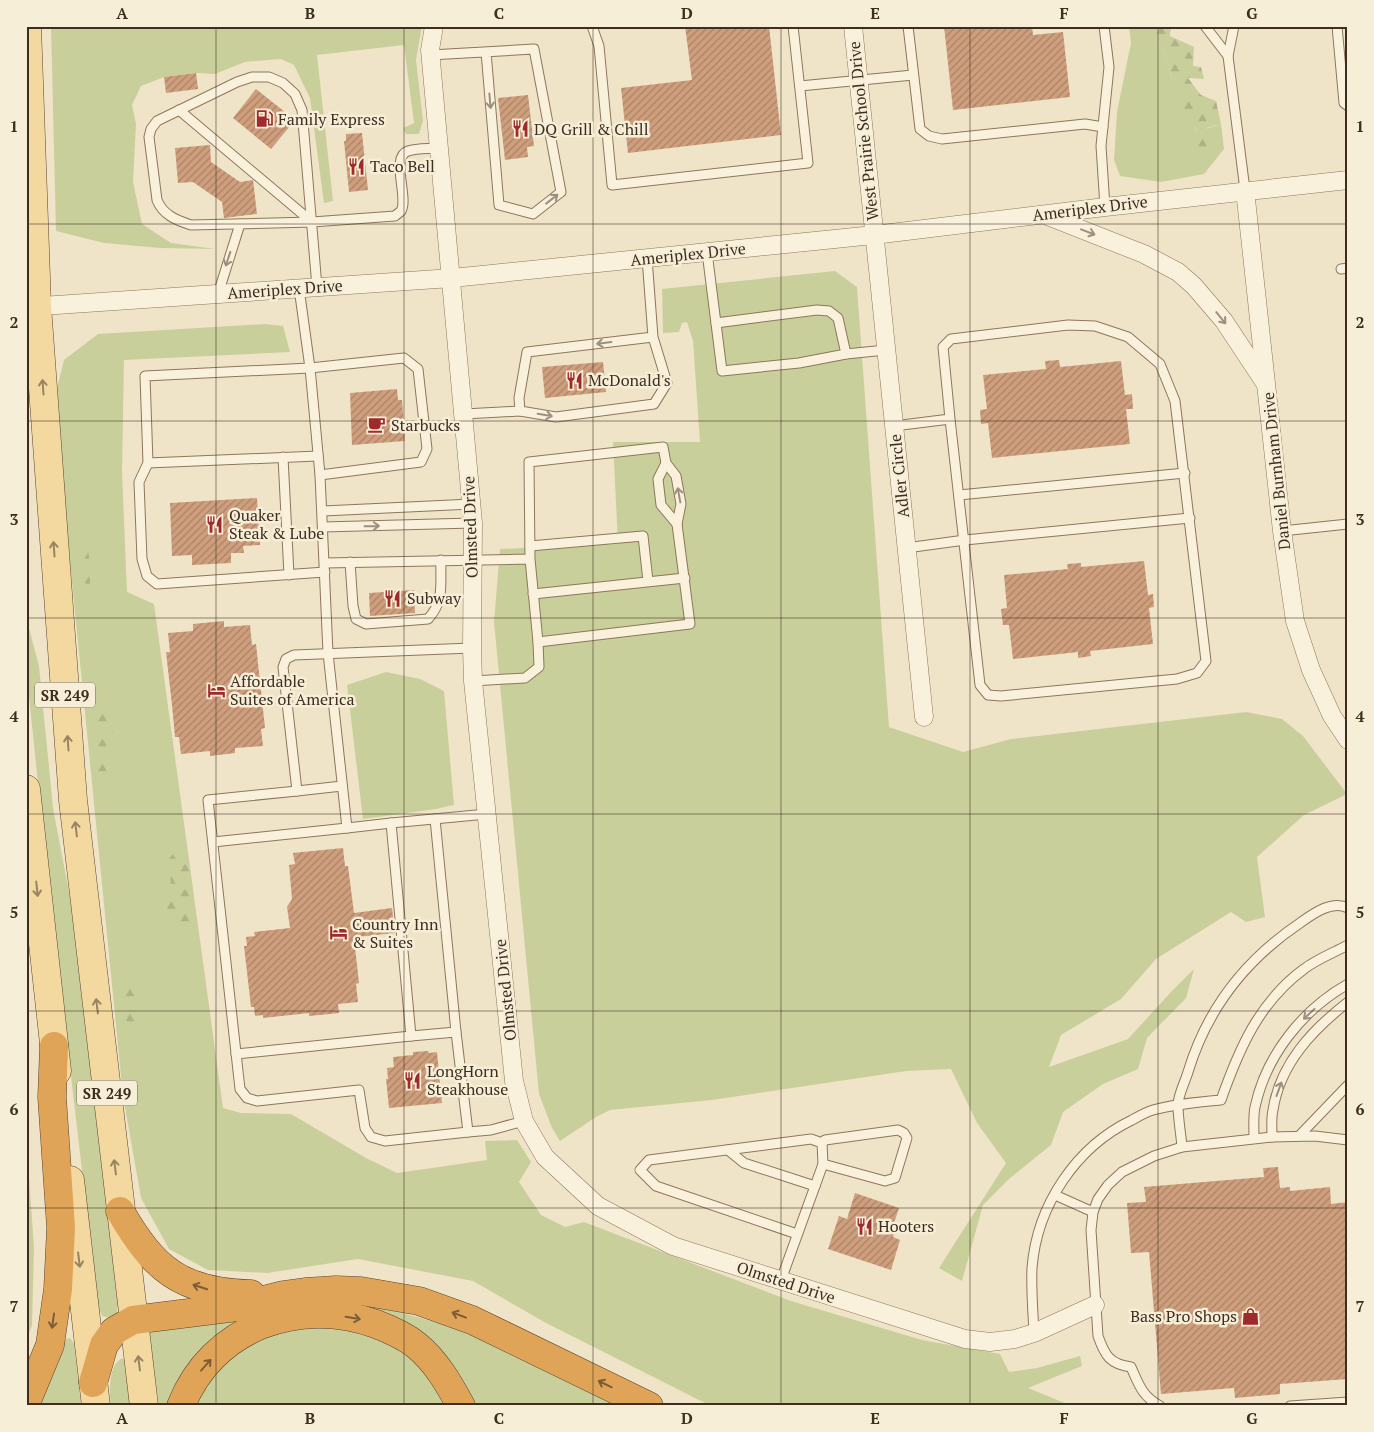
<svg xmlns="http://www.w3.org/2000/svg" width="1374" height="1432" font-family="'PT Serif',serif">
<style>
.grass{fill:#c9cf9b}
.forest{fill:url(#forest-firs)}
.building{fill:url(#building-hatch)}
.lines{fill:none;stroke-linecap:round;stroke-linejoin:round}
.lane-casing{stroke:#8d765c;stroke-width:11}
.street-casing{stroke:#8d765c;stroke-width:19}
.primary-casing{stroke:#5b4430;stroke-width:29}
.highway-casing{stroke:#5b4430;stroke-width:29}
.lane{stroke:#faf1dc;stroke-width:9}
.street{stroke:#faf1dc;stroke-width:18}
.primary{stroke:#f3d9a0;stroke-width:28}
.highway{stroke:#e0a458;stroke-width:28}
.oneway{stroke:#9c907e}
.oneway2{stroke:#988460}
.oneway3{stroke:#7e5d36}
.grid{fill:none;stroke:#3d2e20;stroke-width:1;stroke-opacity:0.55}
.labels{text-anchor:middle;dominant-baseline:central;stroke-width:5;stroke-linejoin:round;paint-order:stroke}
.shield{fill:#f7eed8;stroke:#756857;stroke-width:1}
.shield-label{font-size:15px;font-weight:bold;fill:#3d2e20}
.poi-label{font-size:16px;fill:#3d2e20;stroke:#f7eed8;text-anchor:start}
.street-label{font-size:16px;fill:#3d2e20;stroke:#f7eed8}
.neatline{fill:none;stroke:#3d2e20;stroke-width:2}
.grid-label{font-size:16px;text-anchor:middle;font-weight:bold;fill:#3d2e20}
</style>
<defs>
<pattern id="forest-firs" width="22" height="20" patternUnits="userSpaceOnUse" patternTransform="scale(1.25)"><rect width="22" height="20" fill="#c9cf9b"/><path d="M5 1l3.5 6h-7zM16 11l3.5 6h-7z" fill="#aeb285"/></pattern>
<pattern id="building-hatch" width="6" height="6" patternUnits="userSpaceOnUse" patternTransform="scale(1.25)"><rect width="6" height="6" fill="#cf9f7d"/><path d="M-1 1l2-2M0 6l6-6M5 7l2-2" fill="none" stroke="#a98266"/></pattern>
</defs>
<rect width="100%" height="100%" fill="#f0e4c8"/>
<g class="grass">
<path d="M51 26H422L416 60 423 121 419 134H406L403 128 414 123 404 45 317 55 333 201 324 203 310 98 294 65 281 59 245 62 215 74 196 73 164 77 141 86 132 105 136 124 133 182 142 224 171 243 215 249 160 248 104 243 56 231Z"/>
<path d="M1129 26H1146L1144 32 1158 41 1168 62 1171 77C1177 80 1186 87 1188 93 1194 107 1187 117 1197 132L1221 124 1224 149 1204 174 1161 182 1120 176 1114 160 1117 112 1131 43Z"/>
<path d="M835 271 857 287 889 727 963 752 1011 739 1246 712 1282 719 1303 736 1347 794 1304 815 1257 857 1265 917 1246 922 1231 912 1156 959 1121 999 1061 1035 1049 1067 1128 1039 1170 993 1194 969 1186 998 1147 1038 1138 1069 1103 1084 1063 1112 1051 1145 1009 1179 983 1205 962 1281 939 1268 1006 1163 977 1123 951 1069 906 1071 712 1100 610 1110 596 1117 560 1141 552 1128 539 1094 494 622 500 549 618 544 613 442H700L693 341 687 322 682 323 679 332 663 333 662 289Z"/>
<path d="M265 324 283 326 290 352 124 360 122 472 127 592 154 604 223 1108 241 1113 291 1114 366 1158 397 1173 487 1160 485 1141 517 1140 531 1162 519 1182 541 1215 565 1227 584 1222 791 1301 922 1340 1000 1354 1009 1372 1037 1368 1080 1356 1082 1366 1028 1388 1072 1406H711L546 1323 473 1281 358 1259 267 1273 208 1270 169 1249 141 1198 123 1096 54 400 64 360 98 334Z"/>
<path d="M26 590 29 628 39 666 53 808 72 908 118 1304 117 1313 110 1318 102 1316 98 1307 47 871 26 667Z"/>
<path d="M386 672 420 679 444 691 454 805 436 809 363 819 347 685Z"/>
<path d="M26 1136 34 1247 32 1326 26 1340Z"/>
<path d="M361 1305C454 1318 540 1365 625 1406H470L463 1390 345 1306Z"/>
<path d="M268 1310 170 1406H159L147 1326Z"/>
<path d="M324 1326 352 1331 385 1341 412 1360 435 1385 447 1406H195L202 1388 223 1365 247 1346 275 1332Z"/>
<path d="M70 1338 74 1343 81 1406H39L64 1340Z"/>
<path d="M122 1358 126 1361 131 1406H111C109 1391 108 1366 122 1358Z"/>
</g>
<g class="forest">
<path d="M1146 26H1171L1170 36 1194 47 1193 66 1201 67 1204 79 1188 78 1201 95 1216 101 1221 124 1207 128 1211 148 1199 155 1190 138 1197 131 1192 124 1179 117 1188 93H1178L1177 81 1171 77 1168 62 1158 41 1143 32Z"/>
<path d="M84 527 90 563V585L84 583 77 561Z"/>
<path d="M107 703 116 720 108 751 111 779 102 788 96 764 95 724Z"/>
<path d="M175 852 188 853 194 901 192 925 181 930 165 914 171 880 163 865Z"/>
<path d="M125 987H135L132 1013 141 1024 130 1027C121 1011 119 1005 125 987Z"/>
</g>
<g class="building">
<path d="M685 26H769L781 135 628 153 621 88 692 80Z"/>
<path d="M944 26H1032L1033 35 1063 32 1070 97 953 110Z"/>
<path d="M196 73 198 89 166 93 164 77Z"/>
<path d="M256 89 295 120 271 149 233 118Z"/>
<path d="M528 95 534 146 527 147 528 157 505 160 498 98Z"/>
<path d="M362 133 368 190 349 192 344 141H346V134Z"/>
<path d="M210 145 211 162 240 182 253 180 257 214 224 218 222 202 193 182 178 183 175 148Z"/>
<path d="M1059 360 1060 367 1121 361 1125 395 1132 394 1133 409H1126L1130 444 992 458 988 423 981 424 980 410 987 409 983 375 1046 369 1045 361Z"/>
<path d="M603 362 606 392 545 398 542 367Z"/>
<path d="M397 389 398 400H402L405 441 352 445 350 393Z"/>
<path d="M257 498 260 545 243 546 244 553H231V563L192 565V555L172 556 170 503Z"/>
<path d="M1144 561 1148 595 1153 594 1154 607 1149 608 1153 644 1090 651 1091 656 1078 658V652L1013 659 1009 625H1003L1001 609 1007 608 1004 575 1068 569 1067 564 1081 563V567Z"/>
<path d="M414 590 415 613 370 616 369 593Z"/>
<path d="M224 621V627L250 625 252 645 256 644 265 728 261 729 263 746 235 748V753L210 756V751L181 754 179 737H175L172 705 166 652H170L168 633 193 631V624Z"/>
<path d="M343 848 345 866H348L354 913 392 908 395 933 356 937 357 947H355L359 983 356 984 358 1002 338 1004 339 1013 309 1016V1013L263 1018V1015L255 1016 254 1007H251L244 946H247L246 937 255 936 254 932 290 928 287 907 292 899 289 865 295 864 293 853Z"/>
<path d="M428 1051 429 1053 437 1052 442 1103 389 1108 386 1079H388L387 1068 394 1067 393 1057 413 1055V1052Z"/>
<path d="M1278 1167 1280 1188 1290 1187V1191L1330 1187 1331 1204 1348 1202V1379L1280 1384V1394L1235 1398 1234 1388 1161 1394 1149 1252 1131 1253 1127 1203 1146 1202 1144 1187 1264 1177 1263 1168Z"/>
<path d="M855 1193 899 1208 891 1232 894 1233 893 1237 900 1240 891 1270 828 1249 839 1216 847 1219Z"/>
</g>
<g class="lines">
<defs>
<g id="lane">
<path d="M592 26 599 46 612 185 808 163 793 26"/>
<path d="M908 26 920 129 929 136 942 139 1085 124 1103 127"/>
<path d="M1104 26 1109 67 1101 146 1105 207"/>
<path d="M1205 26 1228 56 1245 190"/>
<path d="M1337 26 1344 103 1348 106"/>
<path d="M430 55 534 49 561 192 533 214 499 205 486 52"/>
<path d="M1228 56 1234 26"/>
<path d="M800 86 913 75"/>
<path d="M179 110 312 222"/>
<path d="M707 252 722 371 799 363 846 354 886 350"/>
<path d="M647 258 653 337 667 383 654 404 556 417 520 411 519 398 527 352 653 337"/>
<path d="M1341 269 1348 268"/>
<path d="M317 287C312 228 307 169 302 110L295 94 283 83 269 77H252L237 82 157 121 151 129 149 137 157 200C163 215 176 220 191 225L312 222 395 216C397 214 399 213 401 211 409 198 390 157 408 151 417 148 429 149 439 148"/>
<path d="M299 288 310 368 320 475 328 653 347 828 391 823"/>
<path d="M218 294 240 224"/>
<path d="M716 323 817 310 829 311 838 318 846 354"/>
<path d="M464 414 520 411"/>
<path d="M894 426 950 419 980 685 988 695 1001 696 1177 679 1197 673 1206 661 1175 401 1160 364 1128 337 1095 326 1068 325 951 339 943 347 950 419"/>
<path d="M283 457 289 575"/>
<path d="M148 463 318 456"/>
<path d="M666 463 658 479 661 505 677 524"/>
<path d="M320 475 421 462 427 449 418 369 404 358 310 368 145 376 148 463 139 482 142 559 147 576 157 584 325 572"/>
<path d="M959 495 1185 473"/>
<path d="M323 511 472 504"/>
<path d="M323 527 473 523"/>
<path d="M1282 531 1348 524"/>
<path d="M530 546 643 536 648 581"/>
<path d="M906 548 965 540 1190 518"/>
<path d="M350 562 353 606 356 619 366 624 428 619C445 600 440 584 441 560"/>
<path d="M325 563 530 559 529 462 663 447 666 463 676 476 681 504 677 524 690 624 538 642 530 559"/>
<path d="M533 594 685 578"/>
<path d="M473 681 525 678 539 667 538 642"/>
<path d="M342 786 297 791 283 667 286 659 294 655 472 648"/>
<path d="M297 791 208 800 240 1089 247 1098 257 1101 359 1090 365 1128 371 1137 385 1141 468 1132"/>
<path d="M487 814 391 823 411 1036 456 1032 468 1132 491 1130 524 1121"/>
<path d="M435 819 456 1032"/>
<path d="M213 842 347 828"/>
<path d="M236 1054 411 1036"/>
<path d="M1299 1136 1348 1085"/>
<path d="M1272 1137C1272 1128 1271 1118 1273 1110 1280 1064 1312 1030 1348 1002"/>
<path d="M1254 1138C1254 1128 1253 1117 1255 1107 1266 1056 1302 1010 1348 984"/>
<path d="M822 1143 825 1140 898 1130 904 1133 907 1138 895 1178 885 1181 823 1164"/>
<path d="M1182 1147C1181 1134 1178 1119 1178 1105 1178 1095 1185 1082 1188 1072 1207 1009 1245 960 1300 923 1314 913 1332 900 1348 908"/>
<path d="M728 1150 744 1163 815 1186"/>
<path d="M1055 1195 1093 1212"/>
<path d="M781 1280 823 1164 822 1143 811 1139 649 1160 640 1170 656 1186 797 1234"/>
<path d="M1034 1333C1033 1312 1031 1290 1032 1268 1037 1205 1076 1147 1132 1120 1139 1116 1146 1112 1153 1110 1175 1104 1198 1102 1221 1100 1239 1049 1259 1002 1304 969 1317 959 1333 953 1348 945"/>
<path d="M1160 1406C1142 1396 1139 1385 1131 1367 1110 1364 1105 1356 1098 1336L1091 1230 1093 1212 1098 1199 1108 1185 1122 1172 1154 1156 1182 1147 1272 1137 1315 1136 1348 1140"/>
<path d="M1290 1406 1348 1402"/>
</g>
<g id="street">
<path d="M434 26 430 50 473 523 472 648 473 681 514 1081 524 1121 545 1157 598 1206 673 1246 965 1339 990 1342 1015 1339 1034 1333 1095 1305"/>
<path d="M853 26 924 717"/>
<path d="M1245 190 1282 531 1295 621 1311 670 1332 716 1348 740"/>
<path d="M1045 215 1144 254 1178 272 1194 286 1224 321 1265 383"/>
<path d="M27 307 452 278 874 235 1105 207 1348 180"/>
</g>
<g id="primary">
<path d="M27 26 37 306 73 800 144 1406"/>
<path d="M26 789 57 1071"/>
<path d="M70 1180 96 1406"/>
</g>
<g id="highway">
<path d="M120 1211C154 1270 181 1292 251 1294"/>
<path d="M93 1383 104 1345 114 1331 133 1320 237 1307 283 1295 305 1292 336 1290 361 1291 419 1301 472 1320 649 1406"/>
<path d="M26 1403 50 1345 58 1289 61 1228 52 1097 54 1046"/>
<path d="M181 1406C212 1327 299 1296 376 1324 389 1329 405 1336 416 1345 436 1361 449 1384 461 1406"/>
</g>
</defs>
<use href="#lane" class="lane-casing"/>
<use href="#street" class="street-casing"/>
<use href="#primary" class="primary-casing"/>
<use href="#highway" class="highway-casing"/>
<use href="#lane" class="lane"/>
<use href="#street" class="street"/>
<use href="#primary" class="primary"/>
<use href="#highway" class="highway"/>
</g>
<defs><path id="oneway-shaft" d="M-6 0H5M1.5-3L5.5 0L1.5 3" fill="none" stroke-width="1.6" stroke-linecap="round" stroke-linejoin="round" transform="scale(1.25)"/></defs>
<g class="oneway">
<use href="#oneway-shaft" transform="translate(490 101) rotate(85)"/>
<use href="#oneway-shaft" transform="translate(552 199) rotate(-38)"/>
<use href="#oneway-shaft" transform="translate(1088 232) rotate(21)"/>
<use href="#oneway-shaft" transform="translate(228 259) rotate(108)"/>
<use href="#oneway-shaft" transform="translate(1221 318) rotate(51)"/>
<use href="#oneway-shaft" transform="translate(604 343) rotate(173)"/>
<use href="#oneway-shaft" transform="translate(545 415) rotate(10)"/>
<use href="#oneway-shaft" transform="translate(679 495) rotate(-100)"/>
<use href="#oneway-shaft" transform="translate(372 526) rotate(-1)"/>
<use href="#oneway-shaft" transform="translate(1309 1014) rotate(137)"/>
<use href="#oneway-shaft" transform="translate(1279 1089) rotate(-70)"/>
</g>
<g class="oneway2">
<use href="#oneway-shaft" transform="translate(43 387) rotate(-94)"/>
<use href="#oneway-shaft" transform="translate(54 549) rotate(-94)"/>
<use href="#oneway-shaft" transform="translate(68 743) rotate(-94)"/>
<use href="#oneway-shaft" transform="translate(76 829) rotate(-97)"/>
<use href="#oneway-shaft" transform="translate(37 889) rotate(84)"/>
<use href="#oneway-shaft" transform="translate(97 1006) rotate(-97)"/>
<use href="#oneway-shaft" transform="translate(115 1167) rotate(-97)"/>
<use href="#oneway-shaft" transform="translate(79 1260) rotate(83)"/>
<use href="#oneway-shaft" transform="translate(139 1363) rotate(-97)"/>
</g>
<g class="oneway3">
<use href="#oneway-shaft" transform="translate(200 1287) rotate(-162)"/>
<use href="#oneway-shaft" transform="translate(459 1315) rotate(-159)"/>
<use href="#oneway-shaft" transform="translate(353 1318) rotate(10)"/>
<use href="#oneway-shaft" transform="translate(53 1321) rotate(98)"/>
<use href="#oneway-shaft" transform="translate(206 1365) rotate(-48)"/>
<use href="#oneway-shaft" transform="translate(605 1384) rotate(-154)"/>
</g>
<path class="grid" d="M216 26V1406M404 26V1406M593 26V1406M781 26V1406M970 26V1406M1158 26V1406M26 224H1348M26 421H1348M26 618H1348M26 814H1348M26 1011H1348M26 1208H1348"/>
<defs>
<symbol id="fuel-bare" viewBox="-9 -9 18 18"><path d="M-5.5-6h7V0h2V4h1.3V-2.5L3-4.5l.8-.8L6-3V5H2.5V1h-1V6h-7ZM-4.2-4.7v3.2H.2V-4.7Z" fill="#9e2a2b" stroke="#f7eed8" stroke-width="2.5" paint-order="stroke"/></symbol>
<symbol id="restaurant-bare" viewBox="-9 -9 18 18"><path d="M-5-6h1v4h1v-4h1v4h1v-4h1v5L-1.5 .5V6h-2V.5L-5-1ZM5-6V6H3V1.5H1.5Q1.5-4 5-6Z" fill="#9e2a2b" stroke="#f7eed8" stroke-width="2.5" paint-order="stroke"/></symbol>
<symbol id="cafe-bare" viewBox="-9 -9 18 18"><path d="M-5.5-4.5H6V0H3Q3 3.5 0 3.5H-2.5Q-5.5 3.5-5.5 0ZM3-3.2v2h1.7v-2ZM-6 4.5H4V6H-6Z" fill="#9e2a2b" stroke="#f7eed8" stroke-width="2.5" paint-order="stroke"/></symbol>
<symbol id="hotel-bare" viewBox="-9 -9 18 18"><path d="M-6-4.5h1.5V1H6V5H4.5V3h-9V5H-6ZM-4 0a1.8 1.8 0 1 1 3.6 0ZM.5 0V-2.5h3Q6-2.5 6 0Z" fill="#9e2a2b" stroke="#f7eed8" stroke-width="2.5" paint-order="stroke"/></symbol>
<symbol id="shop-bare" viewBox="-9 -9 18 18"><path d="M-5-2.5h2.3a2.7 3.5 0 0 1 5.4 0H5L5.5 6h-11ZM-1.5-2.5h3a1.5 2.3 0 0 0-3 0Z" fill="#9e2a2b" stroke="#f7eed8" stroke-width="2.5" paint-order="stroke"/></symbol>
</defs>
<g fill-rule="evenodd">
<use href="#fuel-bare" x="252" y="106" width="25" height="25"/>
<use href="#restaurant-bare" x="508" y="116" width="25" height="25"/>
<use href="#restaurant-bare" x="344" y="154" width="25" height="25"/>
<use href="#restaurant-bare" x="562" y="368" width="25" height="25"/>
<use href="#cafe-bare" x="364" y="412" width="25" height="25"/>
<use href="#restaurant-bare" x="202" y="512" width="25" height="25"/>
<use href="#restaurant-bare" x="380" y="586" width="25" height="25"/>
<use href="#hotel-bare" x="204" y="678" width="25" height="25"/>
<use href="#hotel-bare" x="326" y="920" width="25" height="25"/>
<use href="#restaurant-bare" x="400" y="1068" width="25" height="25"/>
<use href="#restaurant-bare" x="852" y="1214" width="25" height="25"/>
<use href="#shop-bare" x="1238" y="1304" width="25" height="25"/>
</g>
<g class="labels">
<g class="shield">
<rect x="35" y="682.5" width="60" height="25" rx="4"/>
<rect x="77" y="1080.5" width="60" height="25" rx="4"/>
</g>
<g class="shield-label">
<text x="65" y="695">SR 249</text>
<text x="107" y="1093">SR 249</text>
</g>
<g class="poi-label">
<text x="278" y="119">Family Express</text>
<text x="534" y="129">DQ Grill &amp; Chill</text>
<text x="370" y="166">Taco Bell</text>
<text x="588" y="380">McDonald's</text>
<text x="391" y="425">Starbucks</text>
<text x="229" y="515">Quaker<tspan x="229" dy="18">Steak &amp; Lube</tspan></text>
<text x="407" y="598">Subway</text>
<text x="230" y="681">Affordable<tspan x="230" dy="18">Suites of America</tspan></text>
<text x="352" y="924">Country Inn<tspan x="352" dy="18">&amp; Suites</tspan></text>
<text x="427" y="1071">LongHorn<tspan x="427" dy="18">Steakhouse</tspan></text>
<text x="878" y="1226">Hooters</text>
<text x="1237" y="1316" text-anchor="end">Bass Pro Shops</text>
</g>
<g class="street-label">
<text transform="translate(863 131) rotate(-96)">West Prairie School Drive</text>
<text transform="translate(1090 208) rotate(-7)">Ameriplex Drive</text>
<text transform="translate(688 254) rotate(-6)">Ameriplex Drive</text>
<text transform="translate(285 289) rotate(-4)">Ameriplex Drive</text>
<text transform="translate(1276 471) rotate(-96)">Daniel Burnham Drive</text>
<text transform="translate(899 476) rotate(-96)">Adler Circle</text>
<text transform="translate(470 527) rotate(-92)">Olmsted Drive</text>
<text transform="translate(505 990) rotate(-96)">Olmsted Drive</text>
<text transform="translate(786 1282) rotate(18)">Olmsted Drive</text>
</g>
</g>
<rect width="1374" height="1432" fill="none" stroke="#f7eed8" stroke-width="55"/>
<rect x="28" y="28" width="1318" height="1376" class="neatline"/>
<g class="grid-label">
<text x="122" y="19">A</text>
<text x="310" y="19">B</text>
<text x="499" y="19">C</text>
<text x="687" y="19">D</text>
<text x="875" y="19">E</text>
<text x="1064" y="19">F</text>
<text x="1252" y="19">G</text>
<text x="14" y="132">1</text>
<text x="1360" y="132">1</text>
<text x="14" y="328">2</text>
<text x="1360" y="328">2</text>
<text x="14" y="525">3</text>
<text x="1360" y="525">3</text>
<text x="14" y="722">4</text>
<text x="1360" y="722">4</text>
<text x="14" y="918">5</text>
<text x="1360" y="918">5</text>
<text x="14" y="1115">6</text>
<text x="1360" y="1115">6</text>
<text x="14" y="1312">7</text>
<text x="1360" y="1312">7</text>
<text x="122" y="1424">A</text>
<text x="310" y="1424">B</text>
<text x="499" y="1424">C</text>
<text x="687" y="1424">D</text>
<text x="875" y="1424">E</text>
<text x="1064" y="1424">F</text>
<text x="1252" y="1424">G</text>
</g>
</svg>
